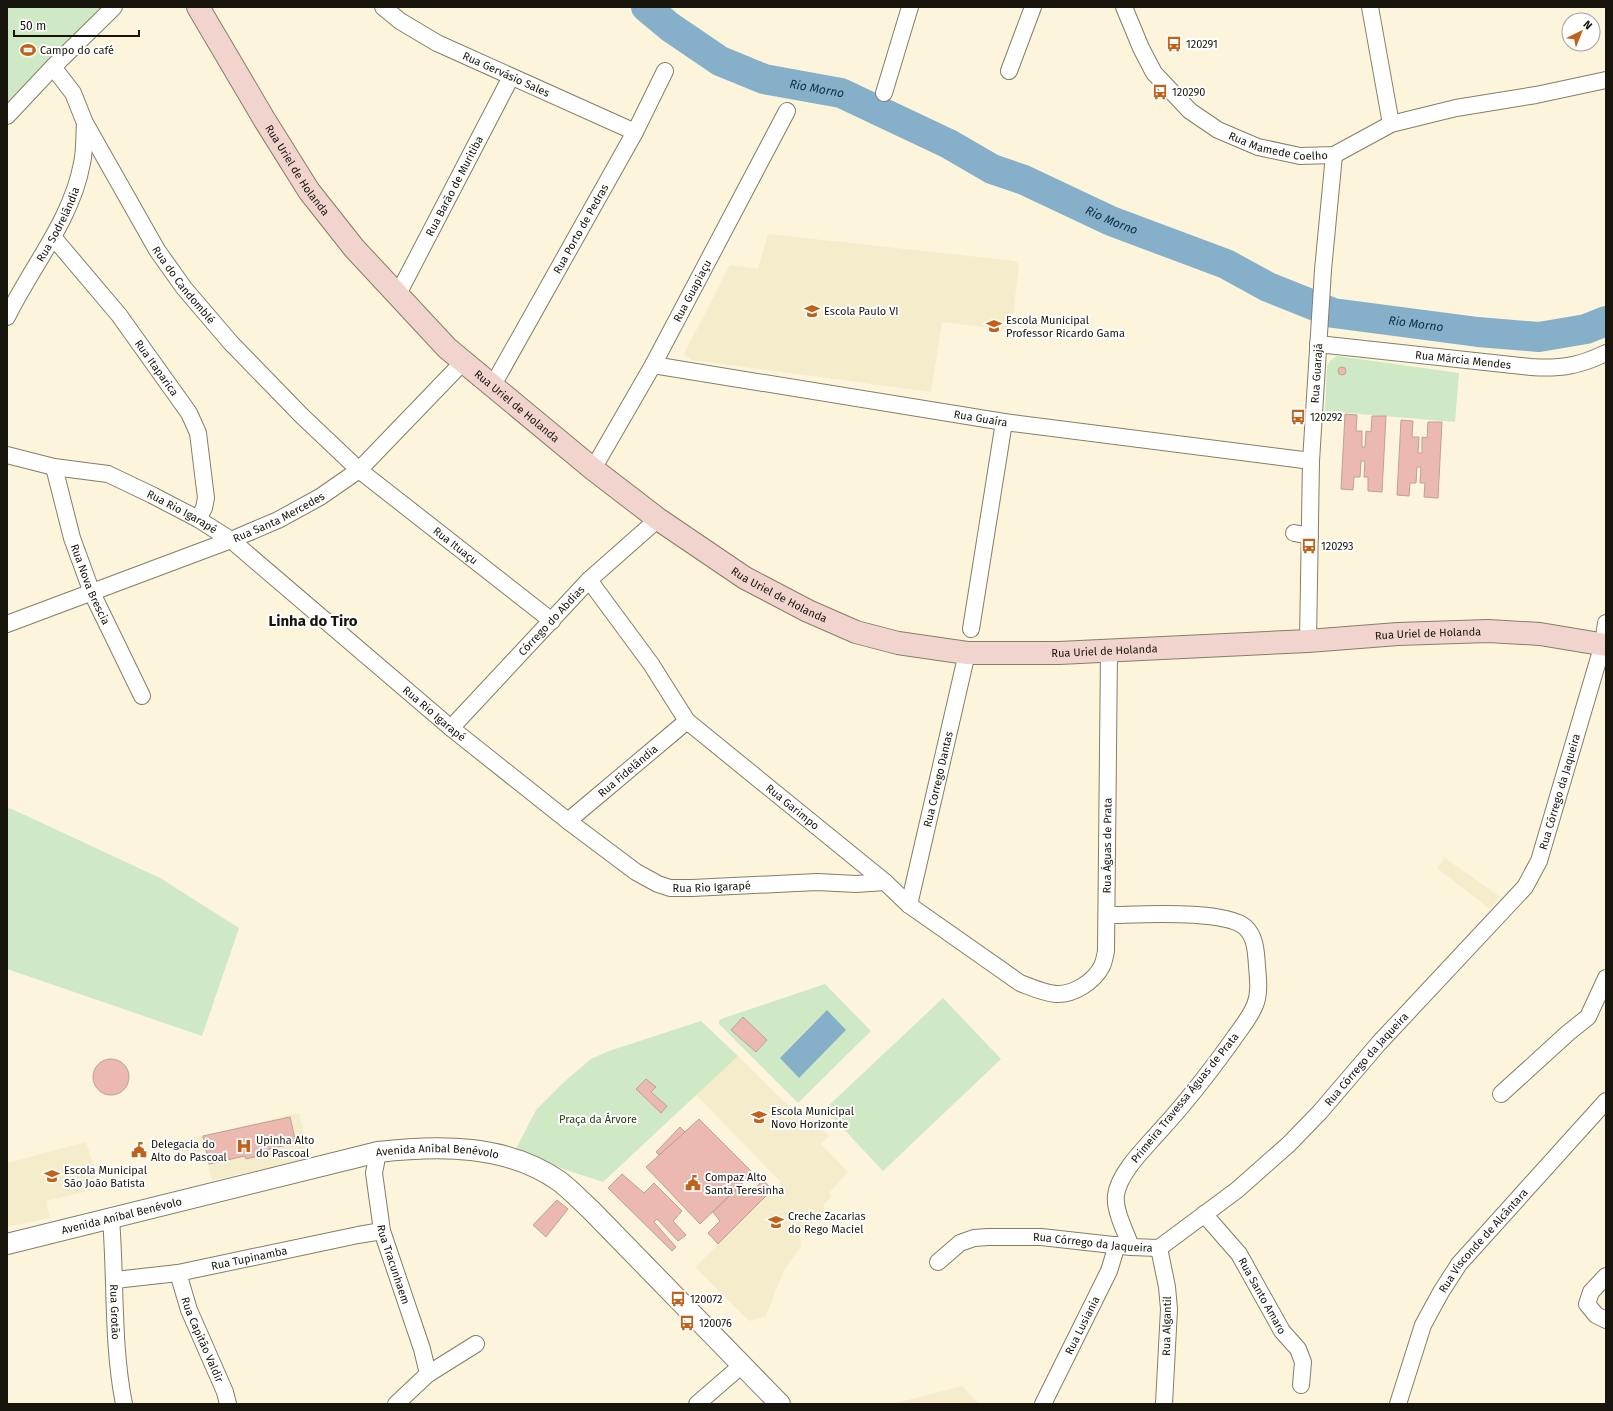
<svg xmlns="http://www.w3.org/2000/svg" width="1613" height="1411" font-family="'Fira Sans',sans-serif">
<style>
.built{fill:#f4ecca}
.green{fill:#cfe9c4}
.water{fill:#86afca}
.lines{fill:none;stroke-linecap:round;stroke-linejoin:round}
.river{stroke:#86afca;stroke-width:30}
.building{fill:#ebb9af;stroke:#bda09a}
.minor-casing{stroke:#847e67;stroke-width:18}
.tertiary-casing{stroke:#847e67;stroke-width:22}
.secondary-casing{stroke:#847e67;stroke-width:24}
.minor{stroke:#fff;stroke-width:16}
.tertiary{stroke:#fff;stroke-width:20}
.secondary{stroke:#f2d4cf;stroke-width:22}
.labels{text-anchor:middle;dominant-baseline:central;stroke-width:4;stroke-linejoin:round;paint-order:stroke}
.poi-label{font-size:11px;fill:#17140b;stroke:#fff;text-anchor:start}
.street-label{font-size:11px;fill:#17140b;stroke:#fff}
.park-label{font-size:11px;fill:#21420d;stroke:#fff}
.water-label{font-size:12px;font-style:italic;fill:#0c2f43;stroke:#fff}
.district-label{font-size:15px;font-weight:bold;fill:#17140b;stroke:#fff}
</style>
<rect width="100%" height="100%" fill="#fcf5db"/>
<g class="built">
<path d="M768 234 1015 261 1019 265 1011 330 942 322 931 392 692 360 684 354 730 265 758 269Z"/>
<path d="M1445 858 1500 897 1490 909 1437 868Z"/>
<path d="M738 1056 802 1119 807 1115 829 1136 821 1144 848 1172 829 1193 831 1197 823 1205 825 1210 800 1235 801 1246 784 1270 766 1316 749 1321 695 1267 781 1182 696 1095Z"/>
<path d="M299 1113 310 1159 212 1180 205 1151 183 1156 179 1141Z"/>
<path d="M86 1142 101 1188 46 1201 50 1218 7 1227V1163Z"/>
<path d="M962 1386 979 1404H892Z"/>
</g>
<g class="green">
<path d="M7 7H101L7 106Z"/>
<path d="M1337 356 1459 373 1455 422 1325 411 1327 366 1330 361Z"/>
<path d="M7 808 12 809 160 878 239 928 202 1036 7 969Z"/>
<path d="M825 984 871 1031 798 1103 719 1024V1021L721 1019Z"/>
<path d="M943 998 1001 1059 883 1171 825 1109Z"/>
<path d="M701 1021 738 1056 603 1182 514 1153 536 1110 564 1082 591 1059 609 1051Z"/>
</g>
<path class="water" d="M827 1010 846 1030 799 1078 780 1058Z"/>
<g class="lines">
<path class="river" id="s1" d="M646 7 670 27 720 61 764 79 841 93 949 144 992 169 1024 180 1111 221 1226 264 1268 287 1333 313 1478 332 1539 337 1586 329 1606 321"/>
</g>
<g class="building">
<circle cx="1342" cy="371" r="4"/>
<path d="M1345 414 1357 415 1356 431H1362V447H1365L1366 431 1371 432 1372 416H1386L1382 492 1368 491V477H1364L1365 461H1361L1360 477H1354L1353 490 1341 489Z"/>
<path d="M1401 420 1413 421 1412 437H1419L1418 453H1422V437L1427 438 1428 422H1442L1438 498 1424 497 1425 483H1420L1421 467H1417L1416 483H1410L1409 496 1397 495Z"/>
<path d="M743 1017 767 1040 756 1052 731 1030Z"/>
<circle cx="111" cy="1077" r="18"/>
<path d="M646 1079 656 1087 651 1092 667 1106 661 1113 636 1089Z"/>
<path d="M290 1117 296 1143 261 1151 262 1155 246 1159 245 1156 209 1164 203 1136Z"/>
<path d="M699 1119 753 1173 700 1224 646 1167Z"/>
<path d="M680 1127 685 1132 659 1155 656 1152Z"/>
<path d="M622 1174 644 1193 654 1183 682 1211 673 1221 686 1235 678 1241 657 1219 654 1222 676 1247 672 1251 608 1188Z"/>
<path d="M763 1180 772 1190 718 1244 708 1233 720 1221 713 1212 742 1184 751 1193Z"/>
<path d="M557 1200 568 1209 546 1237 533 1225Z"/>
</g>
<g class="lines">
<defs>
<g id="minor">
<path id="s2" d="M383 7 400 21 437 43 635 132"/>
<path id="s3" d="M1124 7 1141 48 1154 73 1190 111 1218 130 1258 147 1300 156 1334 155 1391 124 1456 108 1536 95 1606 80"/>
<path d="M1370 7 1391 124"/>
<path id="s4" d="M53 67 73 93 85 123 157 250 184 288 231 343 302 416 359 470 552 621"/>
<path d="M1009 71 1033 7"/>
<path d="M884 93 910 7"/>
<path d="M7 116 53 67 114 7"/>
<path id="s5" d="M53 237 119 315 189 413 198 433 206 498 204 508 198 519"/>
<path id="s6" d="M397 296 511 77"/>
<path id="s7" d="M7 317C32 266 72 219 82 163 85 150 84 136 85 123"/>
<path id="s8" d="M1318 344 1531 367C1561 369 1579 366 1606 353"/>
<path id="s9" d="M653 365 1004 422 1311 461"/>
<path id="s10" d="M493 385 635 132 665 71"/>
<path id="s11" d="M7 455 54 467 108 474 152 495 198 519 231 540 451 728 568 821 636 872 658 884 670 888H692L817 882 856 884 885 882"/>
<path id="s12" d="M54 467 72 538 92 593 142 696"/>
<path id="s13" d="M593 469 653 365 787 111"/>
<path d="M1294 533 1310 536"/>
<path id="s14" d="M589 580 651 664 687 721 885 882 909 905 1020 983C1031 987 1043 993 1056 994 1073 995 1094 982 1102 966 1104 962 1105 956 1106 951L1109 651"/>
<path id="s15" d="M7 624 231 540 278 520 320 497 359 470 463 362"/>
<path d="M971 629 1004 422"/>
<path id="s16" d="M1308 641 1311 461 1323 270 1334 155"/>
<path id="s17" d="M451 728 589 580 658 519"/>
<path id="s18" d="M568 821 687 721"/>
<path id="s19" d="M909 905 967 653"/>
<path d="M1107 915C1137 915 1223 909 1245 927 1256 937 1256 953 1257 966 1258 979 1260 993 1255 1005 1250 1018 1240 1029 1232 1041 1209 1073 1185 1104 1158 1133 1144 1149 1119 1173 1116 1195 1114 1211 1126 1232 1131 1247"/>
<path d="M1501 1094 1568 1033 1588 1017 1606 978"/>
<path id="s20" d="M378 1152 374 1173 382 1231 422 1349 428 1374"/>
<path id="s21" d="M1204 1214 1239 1254 1282 1331 1298 1349 1303 1362 1301 1385"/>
<path id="s22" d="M111 1219C116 1281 112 1344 124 1404"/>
<path d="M1159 1248 1167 1287 1169 1309 1164 1404"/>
<path id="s23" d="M938 1262 960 1243 974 1238 988 1237H1041L1131 1247 1159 1248 1237 1190 1289 1144 1320 1112 1379 1043 1525 887 1539 861 1603 644 1606 623"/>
<path id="s24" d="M178 1273 189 1310 225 1392 228 1404"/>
<path d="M1606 1276 1591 1292 1587 1304 1596 1315 1606 1320"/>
<path id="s25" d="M115 1280 178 1273 358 1235 382 1231"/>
<path d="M396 1404 428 1374 476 1344"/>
<path d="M697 1404 742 1365"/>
<path id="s26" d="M1043 1404 1109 1271 1117 1245"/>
<path id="s27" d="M1398 1404 1423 1325 1441 1292 1459 1264 1606 1101"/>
</g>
<g id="tertiary">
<path id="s28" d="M7 1244 378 1152C439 1145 506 1144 559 1181 570 1189 580 1200 591 1210L780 1404"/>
</g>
<g id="secondary">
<path id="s29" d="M198 7 264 119 309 191 354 248 447 348 593 469 658 519 745 578 808 611 856 632 898 643 967 653H1059L1308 641 1398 634 1488 631 1540 634 1606 645"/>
</g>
</defs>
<use href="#minor" class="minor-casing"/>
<use href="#tertiary" class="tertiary-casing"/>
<use href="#secondary" class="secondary-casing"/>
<use href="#minor" class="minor"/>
<use href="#tertiary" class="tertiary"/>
<use href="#secondary" class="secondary"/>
</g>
<defs>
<symbol id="bus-bare" viewBox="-9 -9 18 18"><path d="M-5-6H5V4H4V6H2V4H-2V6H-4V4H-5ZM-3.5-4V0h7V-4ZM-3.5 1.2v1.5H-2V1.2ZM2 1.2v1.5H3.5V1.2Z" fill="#c1621a" stroke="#fff" stroke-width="2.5" paint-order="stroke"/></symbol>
<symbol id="stadium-bare" viewBox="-9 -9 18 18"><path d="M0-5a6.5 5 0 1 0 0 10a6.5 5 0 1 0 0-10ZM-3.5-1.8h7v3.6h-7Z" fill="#c1621a" stroke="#fff" stroke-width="2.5" paint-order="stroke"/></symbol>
<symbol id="school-bare" viewBox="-9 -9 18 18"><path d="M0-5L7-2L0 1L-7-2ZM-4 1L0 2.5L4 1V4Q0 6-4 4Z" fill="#c1621a" stroke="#fff" stroke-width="2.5" paint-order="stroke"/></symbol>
<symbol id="hospital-bare" viewBox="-9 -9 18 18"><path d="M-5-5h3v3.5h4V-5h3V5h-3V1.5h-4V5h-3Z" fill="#c1621a" stroke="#fff" stroke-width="2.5" paint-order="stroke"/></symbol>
<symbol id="civic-bare" viewBox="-9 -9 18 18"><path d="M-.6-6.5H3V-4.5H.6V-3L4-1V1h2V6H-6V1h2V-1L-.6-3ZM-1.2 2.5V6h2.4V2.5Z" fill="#c1621a" stroke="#fff" stroke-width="2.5" paint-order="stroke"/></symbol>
</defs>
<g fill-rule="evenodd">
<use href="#bus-bare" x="1163" y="33" width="22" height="22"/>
<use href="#stadium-bare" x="17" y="39" width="22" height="22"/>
<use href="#bus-bare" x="1149" y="81" width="22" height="22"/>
<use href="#school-bare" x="801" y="300" width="22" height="22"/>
<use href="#school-bare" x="983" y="315" width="22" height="22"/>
<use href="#bus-bare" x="1287" y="406" width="22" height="22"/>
<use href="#bus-bare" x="1298" y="535" width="22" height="22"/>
<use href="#school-bare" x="748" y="1106" width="22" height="22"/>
<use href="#hospital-bare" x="233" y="1135" width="22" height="22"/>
<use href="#civic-bare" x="128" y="1139" width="22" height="22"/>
<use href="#school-bare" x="41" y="1165" width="22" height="22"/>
<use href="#civic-bare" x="682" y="1172" width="22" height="22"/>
<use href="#school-bare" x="765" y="1211" width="22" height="22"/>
<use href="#bus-bare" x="667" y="1288" width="22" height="22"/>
<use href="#bus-bare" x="676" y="1312" width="22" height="22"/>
</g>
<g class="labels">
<g class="poi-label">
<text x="1186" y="44">120291</text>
<text x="40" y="50">Campo do café</text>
<text x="1172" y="92">120290</text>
<text x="824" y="311">Escola Paulo VI</text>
<text x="1006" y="320">Escola Municipal<tspan x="1006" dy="13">Professor Ricardo Gama</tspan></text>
<text x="1310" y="417">120292</text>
<text x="1321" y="546">120293</text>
<text x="771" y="1111">Escola Municipal<tspan x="771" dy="13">Novo Horizonte</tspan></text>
<text x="256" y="1140">Upinha Alto<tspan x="256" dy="13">do Pascoal</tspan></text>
<text x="151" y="1144">Delegacia do<tspan x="151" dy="13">Alto do Pascoal</tspan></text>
<text x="64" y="1170">Escola Municipal<tspan x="64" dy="13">São João Batista</tspan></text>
<text x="705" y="1177">Compaz Alto<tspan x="705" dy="13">Santa Teresinha</tspan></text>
<text x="788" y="1216">Creche Zacarias<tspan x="788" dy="13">do Rego Maciel</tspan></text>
<text x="690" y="1299">120072</text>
<text x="699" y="1323">120076</text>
</g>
<g class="street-label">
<text stroke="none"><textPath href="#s2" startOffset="141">Rua Gervásio Sales</textPath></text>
<text stroke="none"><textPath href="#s3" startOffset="222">Rua Mamede Coelho</textPath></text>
<text stroke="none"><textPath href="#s29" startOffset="191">Rua Uriel de Holanda</textPath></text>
<text stroke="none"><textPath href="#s6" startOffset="124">Rua Barão de Muritiba</textPath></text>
<text stroke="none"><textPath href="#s7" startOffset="106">Rua Sodrelândia</textPath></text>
<text stroke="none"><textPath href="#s10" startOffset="179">Rua Porto de Pedras</textPath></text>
<text stroke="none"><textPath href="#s4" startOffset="255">Rua do Candomblé</textPath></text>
<text stroke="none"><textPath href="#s13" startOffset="204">Rua Guapiaçu</textPath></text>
<text stroke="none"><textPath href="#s8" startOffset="146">Rua Márcia Mendes</textPath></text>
<text stroke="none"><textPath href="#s5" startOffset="167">Rua Itaparica</textPath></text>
<text stroke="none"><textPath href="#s16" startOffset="268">Rua Guarajá</textPath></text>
<text stroke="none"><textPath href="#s29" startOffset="515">Rua Uriel de Holanda</textPath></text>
<text stroke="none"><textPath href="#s9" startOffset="332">Rua Guaíra</textPath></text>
<text stroke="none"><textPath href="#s11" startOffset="186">Rua Rio Igarapé</textPath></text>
<text stroke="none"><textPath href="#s15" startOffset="292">Rua Santa Mercedes</textPath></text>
<text stroke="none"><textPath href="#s4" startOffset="633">Rua Ituaçu</textPath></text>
<text stroke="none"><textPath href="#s12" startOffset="123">Rua Nova Brescia</textPath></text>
<text stroke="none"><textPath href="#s29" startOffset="839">Rua Uriel de Holanda</textPath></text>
<text stroke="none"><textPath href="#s17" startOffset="147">Córrego do Abdias</textPath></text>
<text stroke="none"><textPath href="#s29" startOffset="1499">Rua Uriel de Holanda</textPath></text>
<text stroke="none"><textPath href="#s29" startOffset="1175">Rua Uriel de Holanda</textPath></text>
<text stroke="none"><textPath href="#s11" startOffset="510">Rua Rio Igarapé</textPath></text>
<text stroke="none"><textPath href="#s18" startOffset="78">Rua Fidelândia</textPath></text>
<text stroke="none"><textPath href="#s19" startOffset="129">Rua Corrego Dantas</textPath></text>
<text stroke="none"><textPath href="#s23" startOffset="847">Rua Córrego da Jaqueira</textPath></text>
<text stroke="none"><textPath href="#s14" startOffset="308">Rua Garimpo</textPath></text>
<text stroke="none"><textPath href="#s14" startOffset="811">Rua Águas de Prata</textPath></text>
<text stroke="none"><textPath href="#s11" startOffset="846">Rua Rio Igarapé</textPath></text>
<text stroke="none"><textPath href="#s23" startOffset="511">Rua Córrego da Jaqueira</textPath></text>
<text transform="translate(1185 1098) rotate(-51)">Primeira Travessa Águas de Prata</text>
<text stroke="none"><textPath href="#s28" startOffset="442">Avenida Aníbal Benévolo</textPath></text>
<text stroke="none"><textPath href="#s28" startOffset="118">Avenida Aníbal Benévolo</textPath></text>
<text stroke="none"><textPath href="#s23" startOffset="163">Rua Córrego da Jaqueira</textPath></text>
<text stroke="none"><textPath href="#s27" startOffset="187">Rua Visconde de Alcântara</textPath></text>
<text stroke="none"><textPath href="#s25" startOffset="136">Rua Tupinamba</textPath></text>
<text stroke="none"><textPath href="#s20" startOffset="115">Rua Tracunhaem</textPath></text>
<text stroke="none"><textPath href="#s21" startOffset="101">Rua Santo Amaro</textPath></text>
<text stroke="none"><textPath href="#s22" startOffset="93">Rua Grotão</textPath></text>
<text stroke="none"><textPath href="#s26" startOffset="88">Rua Lusiania</textPath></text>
<text transform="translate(1167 1326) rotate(-89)">Rua Algantil</text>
<text stroke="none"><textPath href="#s24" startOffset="71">Rua Capitão Valdir</textPath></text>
</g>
<g class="park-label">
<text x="598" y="1119">Praça da Árvore</text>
</g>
<g class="water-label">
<text stroke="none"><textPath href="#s1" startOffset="193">Rio Morno</textPath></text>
<text stroke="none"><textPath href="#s1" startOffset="517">Rio Morno</textPath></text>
<text stroke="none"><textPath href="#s1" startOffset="841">Rio Morno</textPath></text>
</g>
<g class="district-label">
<text x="313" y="621">Linha do Tiro</text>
</g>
</g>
<rect width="1613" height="1411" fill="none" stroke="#17140b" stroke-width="16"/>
<g transform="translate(1581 32) rotate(43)"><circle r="19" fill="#ffffff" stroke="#a2a19d"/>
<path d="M0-3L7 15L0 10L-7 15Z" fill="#c1621a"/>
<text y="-6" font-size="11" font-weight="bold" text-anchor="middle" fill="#17140b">N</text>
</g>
<path d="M14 30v6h125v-6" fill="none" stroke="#17140b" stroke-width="2"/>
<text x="20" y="30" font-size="12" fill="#17140b" stroke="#ffffff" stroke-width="3" paint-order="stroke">50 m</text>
</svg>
